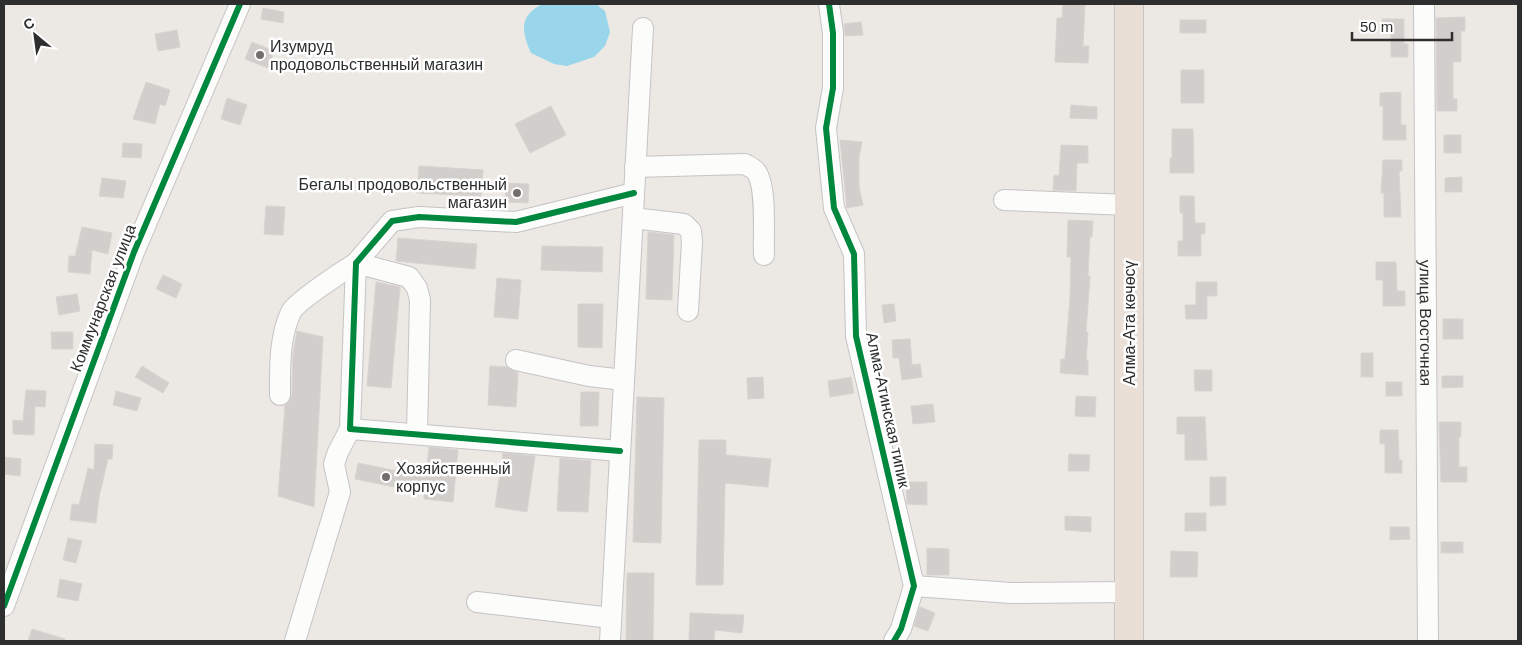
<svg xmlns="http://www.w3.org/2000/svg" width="1522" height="645" font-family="Helvetica,sans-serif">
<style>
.water{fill:#99d6ec}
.building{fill:#d1cecb;stroke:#d7d4d0}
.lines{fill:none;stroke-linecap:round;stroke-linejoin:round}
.minor-casing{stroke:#c5c4c5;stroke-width:22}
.highway-casing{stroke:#c6c5c4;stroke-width:30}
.minor{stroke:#fcfcfb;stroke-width:20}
.highway{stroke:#eadfd6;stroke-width:28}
.cycleway-casing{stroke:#fff;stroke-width:9}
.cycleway{stroke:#00873e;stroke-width:6}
.poi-dot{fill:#706f6e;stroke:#fff;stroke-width:2}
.labels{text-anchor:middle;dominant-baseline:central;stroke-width:5;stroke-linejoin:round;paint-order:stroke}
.poi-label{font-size:16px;fill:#2e2e2e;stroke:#fff;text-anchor:start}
.street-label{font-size:16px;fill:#2e2e2e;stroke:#fff}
</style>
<rect width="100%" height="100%" fill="#ece8e4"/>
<path class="water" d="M543 4H596L605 11 610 32 605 46 594 57 567 66 554 64 531 53C521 31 519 15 543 4Z"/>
<g class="building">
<path d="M1063 4H1085L1083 46H1089L1088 63 1055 62 1057 18H1062Z"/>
<path d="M263 8 284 12 283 23 261 19Z"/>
<path d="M1465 17V31H1461V62H1453V99H1457V111H1437L1436 18Z"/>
<path d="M1382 19H1404V44H1408V57H1391V33H1382Z"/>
<rect x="1180" y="20" width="26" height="13"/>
<path d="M861 22 863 35 845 36 844 24Z"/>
<path d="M177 30 180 47 158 51 155 34Z"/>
<path d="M252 42 274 51 268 68 245 59Z"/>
<rect x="1181" y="70" width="23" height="33"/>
<path d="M146 82 170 90 165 106 160 104 155 124 133 119Z"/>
<path d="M1401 92V125H1406V140H1383V106H1380V93Z"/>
<path d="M227 98 247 105 240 125 221 119Z"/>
<path d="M1071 105 1097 107V119L1070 118Z"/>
<path d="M551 106 566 135 530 153 515 124Z"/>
<path d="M1172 129H1193L1194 173H1170V158H1172Z"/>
<rect x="1444" y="135" width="17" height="18"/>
<path d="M840 140 862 142 859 157V187L863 205 847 208Z"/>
<path d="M123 143 142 144 141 158 122 157Z"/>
<path d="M1061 145 1088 146V163H1077L1076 191 1053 190 1054 175 1059 176Z"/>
<path d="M1383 160H1402V171H1399L1401 217H1384V193H1381Z"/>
<path d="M419 166 483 170 481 196 417 193Z"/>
<path d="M1462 177V192H1445V178Z"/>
<path d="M102 178 126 181 123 198 99 196Z"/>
<path d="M506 183 529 184 528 203 505 202Z"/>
<path d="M1180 196H1194L1195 223H1205V234H1201V256H1178V241H1183V213H1180Z"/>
<path d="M266 206 285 207 283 235 264 234Z"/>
<path d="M1068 220 1093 221 1092 237 1090 236 1088 276H1090L1086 332 1088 333 1086 360H1088V375L1060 373 1061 359H1065L1070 299 1071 257H1067Z"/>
<path d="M82 227 112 233 108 254 92 250 90 274 68 272 69 256H75Z"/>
<path d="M648 232 674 235 672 300 646 299Z"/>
<path d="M398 238 477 244 475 269 396 261Z"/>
<path d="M542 246 603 247 602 272 541 270Z"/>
<path d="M1376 262H1396L1397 291H1405V306H1383V280H1376Z"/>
<path d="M163 275 182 284 176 298 156 289Z"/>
<path d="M497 278 521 280 518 319 494 317Z"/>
<path d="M376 282 400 287 391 388 367 386Z"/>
<path d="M1196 282H1217V296H1207V319H1186L1185 305H1196Z"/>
<path d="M77 294 80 311 59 315 56 297Z"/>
<path d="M578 304H603L602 348 578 347Z"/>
<path d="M894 304 896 321 884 323 882 305Z"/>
<rect x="1443" y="319" width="20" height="20"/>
<path d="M297 331 323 337 314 507 278 496 285 406 290 401 292 395 293 354Z"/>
<path d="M51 332H73V349H52Z"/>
<path d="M910 339 912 365 920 364 922 377 902 380 899 358H893L892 340Z"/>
<rect x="1361" y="353" width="12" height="24"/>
<path d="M142 366 169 383 163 393 135 377Z"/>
<path d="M490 366 507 367 513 371 518 373 516 407 488 405Z"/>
<path d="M1194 370H1212V391H1195Z"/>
<path d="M1442 376H1463V387L1442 388Z"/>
<path d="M763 377 764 398 748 399 747 378Z"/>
<path d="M851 377 854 393 830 397 828 381Z"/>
<rect x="1386" y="382" width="16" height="14"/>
<path d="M26 390 46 391 45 407 35 406 34 435 13 434V420L23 421Z"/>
<path d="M116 391 141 398 137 411 113 405Z"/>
<path d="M581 392H599L598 426H580Z"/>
<path d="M1076 396 1096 397 1095 417 1075 416Z"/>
<path d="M637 397 664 398 661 543 633 542Z"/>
<path d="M933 404 935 422 913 424 911 406Z"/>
<path d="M1177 417H1205L1207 460H1185V434H1177Z"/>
<path d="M1439 422H1461V437H1459V467H1467V482H1441Z"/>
<path d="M1380 430H1398L1399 460H1402V473H1385V444H1380Z"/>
<path d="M699 440H726V455L771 459 768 487 725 483 723 585H696Z"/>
<path d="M95 444 113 445 112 459H108L99 497 96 523 70 520 72 504 79 505 88 468 94 470Z"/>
<path d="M429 447 458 450 453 502 424 499V493L355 479 358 463 426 477Z"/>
<path d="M503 453 535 456 527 512 495 507Z"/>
<path d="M1069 454 1090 455 1089 471H1068Z"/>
<path d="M4 457 21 459 20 476 4 474Z"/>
<path d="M560 458 591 461 588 512 557 511Z"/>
<path d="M1210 477H1226V505L1210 506Z"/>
<path d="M906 482H927V505L907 504Z"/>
<rect x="1185" y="513" width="21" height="18"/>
<path d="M1065 516 1091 517V532L1065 530Z"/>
<path d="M1390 527H1409L1410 539 1390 540Z"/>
<path d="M68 538 82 541 76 563 63 560Z"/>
<rect x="1441" y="542" width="22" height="11"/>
<path d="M927 548 949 549V575H927Z"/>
<path d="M1171 551 1198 552 1197 577H1170Z"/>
<path d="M627 573H654L653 641H626Z"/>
<path d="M60 579 82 584 78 601 57 597Z"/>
<path d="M920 607 935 613 928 631 914 626Z"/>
<path d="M690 613 744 615 742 633 715 630 714 641H689Z"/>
<path d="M32 629 65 639 64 641H28Z"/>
</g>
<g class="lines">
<defs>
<g id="minor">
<path d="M829 4 833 33V88L826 128 834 208 854 254 856 336 914 586 901 629 894 641"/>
<path id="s1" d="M1424 4 1428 641"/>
<path d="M635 167 745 164C750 167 755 169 757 173 767 189 763 235 764 255"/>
<path d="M1004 200 1129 205"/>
<path d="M633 218 684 224 691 231 692 242 688 311"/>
<path d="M516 360 589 376 624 380"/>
<path d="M280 395C280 367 279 338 291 312 297 301 343 271 356 263L409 277 417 288 420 300 417 434"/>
<path d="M350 429 620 451"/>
<path d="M914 586 1011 593 1128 592"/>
<path d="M477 602 611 618"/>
<path d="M4 606 134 252 240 4"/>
<path d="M295 641 340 492 334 464 338 452 350 429 356 263 392 221 419 217 516 222 634 193"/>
<path d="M610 641 643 28"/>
</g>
<path id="highway" d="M1129 641V4"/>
</defs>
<use href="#minor" class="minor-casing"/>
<use href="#highway" class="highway-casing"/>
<use href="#minor" class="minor"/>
<use href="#highway" class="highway"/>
<defs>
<g id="cycleway">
<path d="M829 4 833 33V88L826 128 834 208 854 254 856 336 914 586 901 629 894 641"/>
<path d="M620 451 350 429 356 263 392 221 419 217 516 222 634 193"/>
<path d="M4 606 134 252 240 4"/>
</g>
</defs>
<use href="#cycleway" class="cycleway-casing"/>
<use href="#cycleway" class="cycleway"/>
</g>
<g class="poi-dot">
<circle cx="260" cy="55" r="5"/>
<circle cx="517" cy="193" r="5"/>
<circle cx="386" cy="477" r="5"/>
</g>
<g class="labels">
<g class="poi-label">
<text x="270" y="46">Изумруд<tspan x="270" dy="18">продовольственный магазин</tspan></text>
<text x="507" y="184" text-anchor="end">Бегалы продовольственный<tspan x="507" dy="18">магазин</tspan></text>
<text x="396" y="468">Хозяйственный<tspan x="396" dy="18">корпус</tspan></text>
</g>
<g class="street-label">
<text transform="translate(103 298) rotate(-69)">Коммунарская улица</text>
<text transform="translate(1129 323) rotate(-90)">Алма-Ата көчөсү</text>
<text stroke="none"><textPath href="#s1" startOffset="319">улица Восточная</textPath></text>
<text transform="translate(888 410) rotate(78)">Алма-Атинская типик</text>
</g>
</g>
<rect width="1522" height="645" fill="none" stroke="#2e2e2e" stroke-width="10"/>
<g transform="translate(35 35) rotate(331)" stroke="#ffffff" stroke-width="4" paint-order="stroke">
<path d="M0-4L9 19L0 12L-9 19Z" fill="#2e2e2e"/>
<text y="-8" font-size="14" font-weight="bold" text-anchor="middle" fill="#2e2e2e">С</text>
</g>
<path d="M1352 32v8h100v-8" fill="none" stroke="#2e2e2e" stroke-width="2.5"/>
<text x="1360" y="32" font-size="15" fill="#2e2e2e" stroke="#ffffff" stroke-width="4" paint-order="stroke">50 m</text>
</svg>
